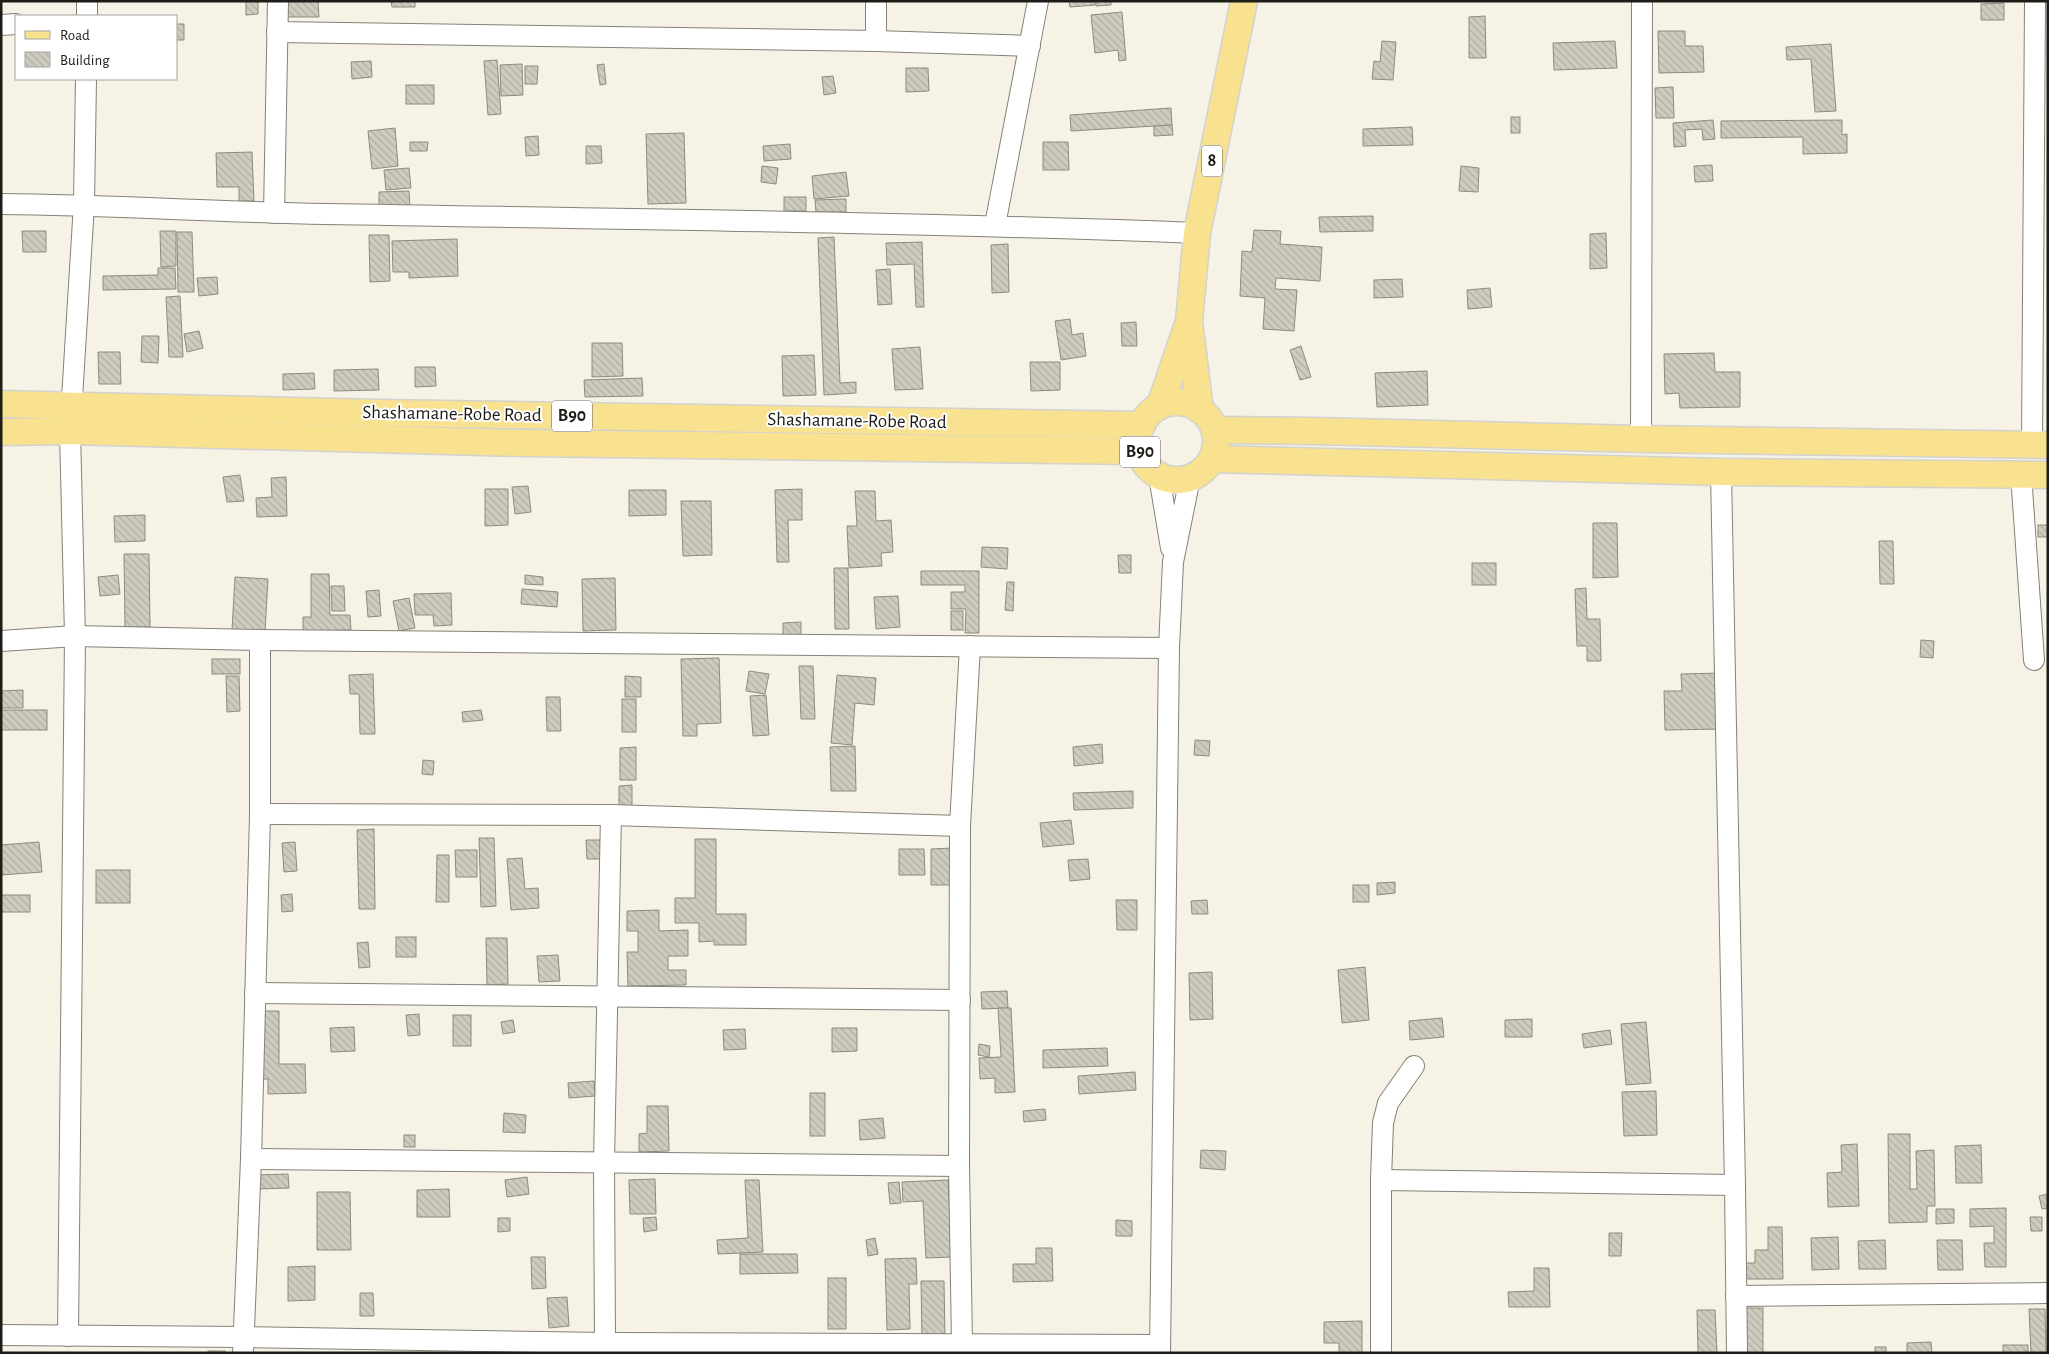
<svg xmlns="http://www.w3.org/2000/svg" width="2049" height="1354" font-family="'Alegreya Sans',sans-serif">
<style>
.building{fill:url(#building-back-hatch);stroke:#8d8a7e}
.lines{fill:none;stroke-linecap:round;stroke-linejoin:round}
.minor-casing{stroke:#848176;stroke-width:22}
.major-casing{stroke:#d2d2d1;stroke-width:29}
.minor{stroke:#fff;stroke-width:20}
.major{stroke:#f8e290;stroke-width:26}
.labels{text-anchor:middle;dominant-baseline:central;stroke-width:4;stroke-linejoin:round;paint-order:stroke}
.shield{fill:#fff;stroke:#61605d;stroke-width:1}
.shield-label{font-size:18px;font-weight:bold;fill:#1d1c17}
.street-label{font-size:19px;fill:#1d1c17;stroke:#fff}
</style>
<defs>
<pattern id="building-back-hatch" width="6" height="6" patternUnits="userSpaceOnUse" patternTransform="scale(1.25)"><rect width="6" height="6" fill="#cfccbf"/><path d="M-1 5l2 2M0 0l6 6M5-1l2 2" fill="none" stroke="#b1afa3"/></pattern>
</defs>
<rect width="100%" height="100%" fill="#f6f3e6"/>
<g class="building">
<path d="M246 1H258V14L246 15Z"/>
<path d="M284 1H318L319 17H284Z"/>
<path d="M391 1H415V7H392Z"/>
<path d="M1069 1H1095V5L1070 7Z"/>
<path d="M1096 1H1111V5L1096 6Z"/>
<path d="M2004 3V20H1981V4Z"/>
<path d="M1122 12 1126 60 1119 61 1118 50 1095 53 1091 15Z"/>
<path d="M1485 16 1486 58H1469V17Z"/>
<rect x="176" y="24" width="8" height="16"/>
<path d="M1658 31H1685V46H1703L1704 72 1659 73Z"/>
<path d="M1382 41 1396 42 1393 80 1372 79 1374 61 1380 62Z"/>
<path d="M1615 41 1617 68 1554 70 1553 43Z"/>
<path d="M1831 44 1836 111 1815 112 1811 59 1787 60 1786 47Z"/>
<path d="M497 60 501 114 488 115 484 61Z"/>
<path d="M371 61 372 77 352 79 351 62Z"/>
<path d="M522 64 523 95 501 96 500 65Z"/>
<path d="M604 64 606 84 600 85 597 65Z"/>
<path d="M525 66H538L537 84H525Z"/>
<path d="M906 68H928L929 91 906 92Z"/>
<path d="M833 76 836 93 824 95 822 77Z"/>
<rect x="406" y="85" width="28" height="19"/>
<path d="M1673 87 1674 118H1656L1655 88Z"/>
<path d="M1171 108 1172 125 1071 131 1070 115Z"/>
<rect x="1511" y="117" width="9" height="16"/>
<path d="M1713 120 1715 139 1703 140 1702 129 1685 130 1686 146 1674 147 1673 123Z"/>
<path d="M1842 120V135L1847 134V153L1803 154V137L1721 138V121Z"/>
<path d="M1172 125 1173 135 1154 136V126Z"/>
<path d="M1412 127 1413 145 1363 146V129Z"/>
<path d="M395 128 398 166 372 169 368 131Z"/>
<path d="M684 133 686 203 648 204 646 134Z"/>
<path d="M538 136 539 155 526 156 525 137Z"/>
<path d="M410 142H428L427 151H410Z"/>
<path d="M1043 142H1068L1069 170H1043Z"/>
<path d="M790 144 791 159 764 161 763 146Z"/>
<path d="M586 146H601L602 163 586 164Z"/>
<path d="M252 152 254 201H239V187H217L216 153Z"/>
<path d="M1712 165 1713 181 1695 182 1694 166Z"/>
<path d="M762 166 778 168 776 184 761 182Z"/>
<path d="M1461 166 1479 168 1478 192 1459 191Z"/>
<path d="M409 168 411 188 386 190 384 170Z"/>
<path d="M846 172 849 196 814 199 812 176Z"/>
<path d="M409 191 410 207 379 208V192Z"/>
<rect x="784" y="197" width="22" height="14"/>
<path d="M846 199V212H816L815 200Z"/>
<path d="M1373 216V231L1320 232 1319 217Z"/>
<path d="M1254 230 1281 231 1280 244 1322 247 1320 281 1276 278 1275 289 1297 290 1294 331 1263 329 1265 298 1240 296 1242 251 1252 252Z"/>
<path d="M22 231H46V252H23Z"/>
<path d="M160 231H176V266L161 267Z"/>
<path d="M177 232H192L194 292H178Z"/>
<path d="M1606 233 1607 268 1590 269V234Z"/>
<path d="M369 235H389L390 281 370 282Z"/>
<path d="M834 237 840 383 856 382V393L824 395 818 238Z"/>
<path d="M457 239 458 276 409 278V272H393L392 241Z"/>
<path d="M922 242 924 307H916L914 264 887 265 886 243Z"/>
<path d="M1008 244 1009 292 992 293 991 245Z"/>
<path d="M158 268H175L176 289 103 290V276L158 275Z"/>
<path d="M890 269 892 304 878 305 876 270Z"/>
<path d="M217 277 218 294 199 296 197 278Z"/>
<path d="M1402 279 1403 297 1374 298V280Z"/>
<path d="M1490 288 1492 307 1468 309 1467 290Z"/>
<path d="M180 296 183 357H169L166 297Z"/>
<path d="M1070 319 1072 335 1083 333 1086 356 1061 360 1055 321Z"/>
<path d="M1136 322 1137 346H1122L1121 323Z"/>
<path d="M199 331 203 348 187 352 184 334Z"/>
<path d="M142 336H159L158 363 141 362Z"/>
<path d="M592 343H622L623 376 592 377Z"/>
<path d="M1301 346 1311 377 1300 380 1290 350Z"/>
<path d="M920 347 923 389 895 390 892 349Z"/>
<path d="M98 352H120L121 384H99Z"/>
<path d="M1714 353 1715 372H1740V407L1680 408 1679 393 1665 394 1664 354Z"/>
<path d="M814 355 816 395 783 396 782 356Z"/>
<path d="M1030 362H1060V390L1031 391Z"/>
<path d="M415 367H435L436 386 415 387Z"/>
<path d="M378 369 379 390 334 391V370Z"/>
<path d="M1427 371 1428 405 1377 407 1375 373Z"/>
<path d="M314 373 315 389 283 390V374Z"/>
<path d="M642 378 643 396 585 397 584 380Z"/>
<path d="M240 475 244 501 227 502 223 477Z"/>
<path d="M286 477 287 516 257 517 256 498 272 497 271 478Z"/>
<path d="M528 486 531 512 515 514 512 487Z"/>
<path d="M485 489H508V525L485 526Z"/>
<path d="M802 489V520H788L789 562H777L775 490Z"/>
<path d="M629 490H666V515L629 516Z"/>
<path d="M855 491H875L876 521 891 520 893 552 881 553 882 566 849 568 847 526H857Z"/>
<path d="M681 501H711L712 555 683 556Z"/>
<path d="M145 515V541L115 542 114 516Z"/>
<path d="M1593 523H1617L1618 577 1593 578Z"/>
<rect x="2038" y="525" width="10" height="12"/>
<path d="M1879 541H1893L1894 584H1880Z"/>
<path d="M982 547 1008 548 1007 569 981 567Z"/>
<path d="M124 554H149L150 627H125Z"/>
<path d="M1118 555H1131V573H1119Z"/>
<rect x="1472" y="563" width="24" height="22"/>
<path d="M834 568H848L849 629H835Z"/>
<path d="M921 571H979V633H965L966 609H951V592H965V585H921Z"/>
<path d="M311 574H329L330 615H350L351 630 303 631V617H311Z"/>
<path d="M118 575 120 594 100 596 98 577Z"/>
<path d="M525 575 543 577V585L525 584Z"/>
<path d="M235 577 268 579 265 632 232 630Z"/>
<path d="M615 578 616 630 583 631 582 579Z"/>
<path d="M1007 582H1014L1013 611 1005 610Z"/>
<path d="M331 586H344L345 611H332Z"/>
<path d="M1586 588 1587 619H1600L1601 661H1587V646H1577L1575 589Z"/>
<path d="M522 589 558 592 557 607 521 604Z"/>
<path d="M379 590 381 616 368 617 366 591Z"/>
<path d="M451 593 452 625 434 626 433 615H415L414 594Z"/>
<path d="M898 596 900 627 876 629 874 597Z"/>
<path d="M409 598 415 628 399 631 393 601Z"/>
<rect x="951" y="611" width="12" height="19"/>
<path d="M801 622V635H783V623Z"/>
<path d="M1921 640 1934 641 1933 658 1920 657Z"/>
<path d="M719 658 721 723 697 724V736H683L681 659Z"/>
<rect x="212" y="659" width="28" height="15"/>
<path d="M799 666H813L815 719H801Z"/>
<path d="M749 671 769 674 765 694 746 691Z"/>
<path d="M1721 673 1722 729 1665 730 1664 691H1682L1681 674Z"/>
<path d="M373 674 375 734H360L359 694H350L349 675Z"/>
<path d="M837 675 876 678 874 705 855 703 852 745 831 743Z"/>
<path d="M226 676H239L240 711 227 712Z"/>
<path d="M625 676 641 677V697H625Z"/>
<path d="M23 690V708H1V691Z"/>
<path d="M766 695 769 735 753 736 750 696Z"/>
<path d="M546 697H560L561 731H547Z"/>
<rect x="622" y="699" width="14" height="33"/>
<rect x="1" y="710" width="46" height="20"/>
<path d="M481 710 483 720 463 722 462 712Z"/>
<path d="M1195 740 1210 741 1209 756 1194 755Z"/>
<path d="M1102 744 1103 763 1074 766 1073 747Z"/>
<path d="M855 746 856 791H831L830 747Z"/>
<path d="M636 747V780H620V748Z"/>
<path d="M423 760 434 761 433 775 422 774Z"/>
<path d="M632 785V807H619V786Z"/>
<path d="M1133 791V808L1074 810 1073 793Z"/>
<path d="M1071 820 1074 844 1043 847 1040 823Z"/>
<path d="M374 829 375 909H359L357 830Z"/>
<path d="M479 838H494L496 906 481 907Z"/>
<path d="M695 839H716V914H746V945H714V941L699 942V923H675V898H695Z"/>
<path d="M586 840H600L601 859H587Z"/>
<path d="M39 842 42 872 1 875V845Z"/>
<path d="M295 842 297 871 284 872 282 843Z"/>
<path d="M952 848 953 885H931V849Z"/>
<path d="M899 849H924L925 875H899Z"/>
<path d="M455 850H477V877H456Z"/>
<path d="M437 855H449V902H436Z"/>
<path d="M522 858 525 889 538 888 539 908 511 910 507 859Z"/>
<path d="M1088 859 1090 879 1070 881 1068 860Z"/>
<rect x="96" y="870" width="34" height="33"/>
<path d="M1395 882V893L1377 895V883Z"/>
<rect x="1353" y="885" width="16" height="17"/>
<path d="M292 894 293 911 282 912 281 895Z"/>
<rect x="1" y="895" width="29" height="17"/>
<path d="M1116 900H1137V930H1117Z"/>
<path d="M1207 900 1208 914H1192L1191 901Z"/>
<path d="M659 910V931L688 930V956H668V970H686V985L628 986 627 952H638V931H627V911Z"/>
<rect x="396" y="937" width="20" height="20"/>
<path d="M486 938H507L508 984 487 985Z"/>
<path d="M368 942 370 967 359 968 357 943Z"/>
<path d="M558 955 560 981 539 982 537 956Z"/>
<path d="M1365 967 1369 1020 1342 1023 1338 970Z"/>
<path d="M1212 972 1213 1019 1190 1020 1189 973Z"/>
<path d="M1007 991 1008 1008 982 1009 981 992Z"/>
<path d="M998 1008H1011L1015 1092 995 1093V1078L980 1079 979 1058 1001 1057Z"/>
<path d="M260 1011H279V1064H305L306 1093 268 1094V1079H261Z"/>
<path d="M419 1014 420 1035 408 1036 406 1015Z"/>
<rect x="453" y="1015" width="18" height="31"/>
<path d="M1442 1018 1444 1037 1410 1040 1409 1021Z"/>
<path d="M1532 1019V1037H1505V1020Z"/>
<path d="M513 1020 515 1032 503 1034 501 1022Z"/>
<path d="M1646 1022 1651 1083 1626 1085 1621 1024Z"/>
<path d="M354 1027 355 1051 331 1052 330 1028Z"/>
<path d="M832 1028H857V1051L832 1052Z"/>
<path d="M745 1029 746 1049 724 1050 723 1030Z"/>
<path d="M1610 1030 1612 1044 1584 1048 1582 1034Z"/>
<path d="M979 1044 990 1046 989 1057 978 1055Z"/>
<path d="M1107 1048 1108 1066 1043 1068V1050Z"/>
<path d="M1135 1072 1136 1090 1079 1094 1078 1076Z"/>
<path d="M594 1081 595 1096 569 1098 568 1083Z"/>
<path d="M1656 1091 1657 1135 1624 1136 1622 1092Z"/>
<rect x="810" y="1093" width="15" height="43"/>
<path d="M647 1106H668L669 1151 639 1152V1134L647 1133Z"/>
<path d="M1045 1109 1046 1120 1024 1122 1023 1111Z"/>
<path d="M504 1113 526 1115 525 1133 503 1132Z"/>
<path d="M883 1118 885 1138 860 1140 859 1120Z"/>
<path d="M1888 1134H1910V1189H1917L1916 1151 1934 1150 1935 1206H1927V1222L1889 1223Z"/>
<rect x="404" y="1135" width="11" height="12"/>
<path d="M1857 1144 1859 1206 1828 1207 1827 1173 1842 1172 1841 1145Z"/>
<path d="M1981 1145 1982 1183H1956L1955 1146Z"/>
<path d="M1201 1150 1226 1151 1225 1170 1200 1168Z"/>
<path d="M288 1174 289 1188 258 1189 257 1175Z"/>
<path d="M527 1177 529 1194 507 1197 505 1180Z"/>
<path d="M655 1179 656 1214H630L629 1180Z"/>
<path d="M745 1180H759L763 1252 718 1254 717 1240 748 1238Z"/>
<path d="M948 1180 952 1257 926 1258 923 1201 903 1202 902 1182Z"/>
<path d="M899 1182 901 1203 890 1204 888 1183Z"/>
<path d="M449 1189 450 1217H417V1190Z"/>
<path d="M317 1192H350L351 1250H317Z"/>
<path d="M2048 1194V1208L2042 1209 2039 1196Z"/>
<path d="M2006 1208V1267H1985L1984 1243H1994V1226L1970 1227V1209Z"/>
<path d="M1936 1209H1954V1223L1936 1224Z"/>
<path d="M656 1217 657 1230 644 1232 643 1218Z"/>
<path d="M2030 1217H2042V1231H2031Z"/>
<path d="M498 1218H510V1231L498 1232Z"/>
<path d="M1116 1220 1132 1221V1236H1116Z"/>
<path d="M1768 1227H1782L1783 1279H1745L1744 1263H1755V1250H1768Z"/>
<path d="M1609 1233H1622L1621 1256H1609Z"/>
<path d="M1838 1237 1839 1269 1812 1270 1811 1238Z"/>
<path d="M875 1238 878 1254 868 1256 866 1240Z"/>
<path d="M1885 1240 1886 1269H1859L1858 1241Z"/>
<path d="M1937 1240H1962L1963 1270H1938Z"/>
<path d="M1036 1248H1052L1053 1281 1013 1282V1264H1036Z"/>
<path d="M740 1254H797L798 1273 740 1274Z"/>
<path d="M531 1257H545L546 1288 532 1289Z"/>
<path d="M916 1258 917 1284H909L910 1329 887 1330 885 1259Z"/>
<path d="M315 1266V1300L288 1301V1267Z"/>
<path d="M1534 1268H1549L1550 1307H1509L1508 1292 1534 1291Z"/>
<rect x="828" y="1278" width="18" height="51"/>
<path d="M921 1281H944L945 1340H922Z"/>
<path d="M360 1293H373L374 1316H360Z"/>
<path d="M567 1297 569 1326 549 1328 547 1298Z"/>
<rect x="1743" y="1308" width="20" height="45"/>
<path d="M2029 1309H2045L2046 1353H2031Z"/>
<path d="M1697 1310H1715L1717 1353H1698Z"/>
<path d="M1362 1321V1353H1339V1343H1324V1322Z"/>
<path d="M1931 1342 1932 1353H1907V1343Z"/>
<rect x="2003" y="1345" width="25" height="8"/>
<rect x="1875" y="1347" width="11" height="6"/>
<rect x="208" y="1351" width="17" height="2"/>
</g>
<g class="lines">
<defs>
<g id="minor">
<path d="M87 16V1"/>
<path d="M1 25 16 24"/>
<path d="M277 32 876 41 1030 46"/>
<path d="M876 41V1"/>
<path d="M1 204C109 205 217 212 326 214 616 219 906 222 1197 233"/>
<path d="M274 213 278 1"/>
<path d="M995 225 1038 1"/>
<path d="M1641 439 1642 1"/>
<path d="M2032 445 2035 1"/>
<path d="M1721 472 1735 1185 1737 1353"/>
<path d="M2021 474 2034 660"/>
<path d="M1159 476 1171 548"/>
<path d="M1 641 75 636 260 640 1169 648"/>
<path d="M260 814 611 815 960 826"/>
<path d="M255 993 960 1000"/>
<path d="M251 1159 959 1166"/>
<path d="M1381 1180 1735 1185"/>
<path d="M1736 1296 2048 1293"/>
<path d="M1 1335 243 1337 605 1343 1160 1345"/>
<path d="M68 1336 75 636 70 431 84 204 86 79"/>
<path d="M605 1343 604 1162 611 815"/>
<path d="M962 1343 959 1166 960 826 970 646"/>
<path d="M243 1353 251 1159 260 814V640"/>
<path d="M1160 1353 1169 648 1173 562 1190 478"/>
<path d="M1381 1353V1180L1383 1123 1388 1103 1414 1066"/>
</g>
<g id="major">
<circle cx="1177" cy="441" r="39"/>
<path d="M1 404 380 413 1142 425"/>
<path d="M1160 406 1187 327"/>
<path d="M1200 410 1189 322 1197 233 1244 1"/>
<path d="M1215 430 1314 431 1641 439 2048 445"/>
<path d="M1 432 70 431 524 443 1140 451"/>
<path d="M1212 459 1721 472 2048 475"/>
</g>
</defs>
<use href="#minor" class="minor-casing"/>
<use href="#major" class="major-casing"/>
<use href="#minor" class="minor"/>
<use href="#major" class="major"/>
</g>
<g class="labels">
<g class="shield">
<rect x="1202" y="145.5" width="20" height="31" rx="4"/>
<rect x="552" y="400.5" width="40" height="31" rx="4"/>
<rect x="1120" y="436.5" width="40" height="31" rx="4"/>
</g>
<g class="shield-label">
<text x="1212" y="161">8</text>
<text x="572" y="416">B90</text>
<text x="1140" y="452">B90</text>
</g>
<g class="street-label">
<text transform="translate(452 414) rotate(1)">Shashamane-Robe Road</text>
<text transform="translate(857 421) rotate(1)">Shashamane-Robe Road</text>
</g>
</g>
<rect width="2049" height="1354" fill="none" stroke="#1d1c17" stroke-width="5"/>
<rect x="15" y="15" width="162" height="65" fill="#ffffff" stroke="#a5a4a2"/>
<rect x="25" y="31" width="25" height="8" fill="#f8e290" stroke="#a5a4a2"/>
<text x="60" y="40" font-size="15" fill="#1d1c17">Road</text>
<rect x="25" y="52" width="25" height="15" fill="url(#building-back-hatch)" stroke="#a5a4a2"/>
<text x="60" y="65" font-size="15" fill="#1d1c17">Building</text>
</svg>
